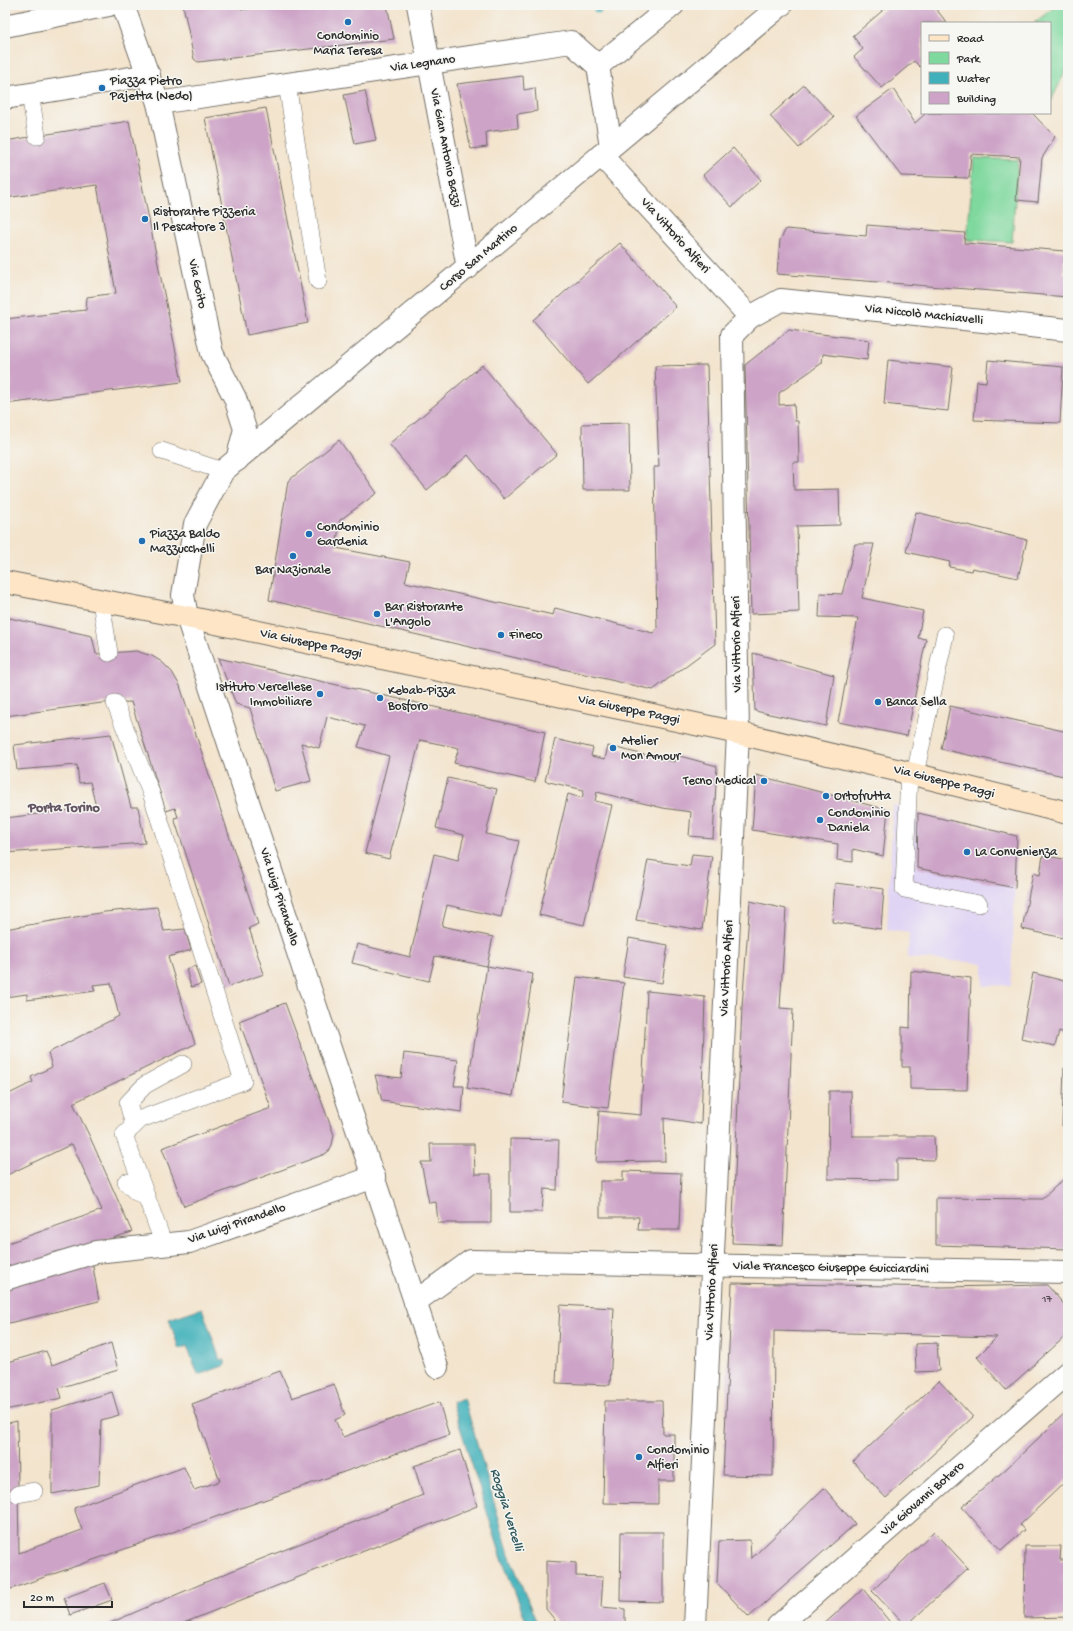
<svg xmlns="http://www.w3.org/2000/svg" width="1073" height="1631" font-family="'Gochi Hand',sans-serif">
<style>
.built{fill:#e0d4f4}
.green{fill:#7fd89e;stroke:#558264}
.water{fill:#40b1ba;stroke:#366e72}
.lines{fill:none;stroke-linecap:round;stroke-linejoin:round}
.stream{stroke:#40b1ba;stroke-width:9}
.building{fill:#cda4c7}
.lane-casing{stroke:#716c64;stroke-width:18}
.street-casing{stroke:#716c64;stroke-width:24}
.secondary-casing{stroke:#716c64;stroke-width:24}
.lane{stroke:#fff;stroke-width:17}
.street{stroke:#fff;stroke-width:22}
.secondary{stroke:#fde5c5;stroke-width:22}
.poi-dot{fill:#1f6fb2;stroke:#f6f6f2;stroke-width:1.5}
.labels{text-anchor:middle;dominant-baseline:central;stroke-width:3;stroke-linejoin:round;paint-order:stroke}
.number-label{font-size:11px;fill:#544952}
.poi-label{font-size:13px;fill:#2b2b2b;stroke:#f6f6f2;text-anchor:start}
.street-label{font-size:13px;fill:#2b2b2b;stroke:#f6f6f2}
.neighbourhood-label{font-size:14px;font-weight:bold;fill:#645562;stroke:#f6f6f2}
.water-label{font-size:14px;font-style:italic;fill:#325a5d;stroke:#f6f6f2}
</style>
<rect width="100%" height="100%" fill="#f6f6f2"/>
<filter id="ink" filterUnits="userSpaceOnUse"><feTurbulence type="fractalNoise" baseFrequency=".025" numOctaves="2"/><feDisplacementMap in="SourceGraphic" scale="8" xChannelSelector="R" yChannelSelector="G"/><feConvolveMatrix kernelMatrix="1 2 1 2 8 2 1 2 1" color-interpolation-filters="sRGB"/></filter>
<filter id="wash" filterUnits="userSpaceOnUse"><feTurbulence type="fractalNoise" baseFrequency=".012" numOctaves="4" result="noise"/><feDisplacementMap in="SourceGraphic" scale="16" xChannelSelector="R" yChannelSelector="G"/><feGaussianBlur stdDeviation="0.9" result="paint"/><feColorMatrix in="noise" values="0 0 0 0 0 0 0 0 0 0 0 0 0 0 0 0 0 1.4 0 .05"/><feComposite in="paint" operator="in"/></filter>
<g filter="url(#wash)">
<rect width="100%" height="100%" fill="#f3e4cd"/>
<path class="built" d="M893 805 918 813 1017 836 1011 985 983 986V963L908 958 909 933 887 930Z"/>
<g class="green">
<path d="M1057 5H1062L1068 12V66L1050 103V23H1034Z"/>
<path d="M974 158 1018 160 1012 242 967 240Z"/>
</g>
<g class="water">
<path d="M202 1308 220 1360 224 1359 226 1365 198 1375 187 1346 179 1349 169 1319Z"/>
<path d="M464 1398 509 1554 538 1626H528L501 1556 452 1402Z"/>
</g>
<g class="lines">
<path class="stream" d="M598 9 599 5"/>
</g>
<g id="blocks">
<g class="building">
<path d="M183 5H240L241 10 274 5H387L394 39 198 62 194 59Z"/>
<path d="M889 5H933L947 23H922V65L920 67 914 61 882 88 854 57 863 49 853 36Z"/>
<path d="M523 76 524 90 535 88 537 111 517 114 518 128 486 132 487 147 471 149 457 84Z"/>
<path d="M804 85 834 117 799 148 770 116Z"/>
<path d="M893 89 915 123 926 113H1032L1055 137 1042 158 1038 202 1016 200 1020 157 971 154 969 178 901 176 856 116Z"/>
<path d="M365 91 376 140 355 144 344 95Z"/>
<path d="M266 108 308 323 247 335 205 118Z"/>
<path d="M129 121 182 382 5 404V319L86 310 87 297 116 293 97 185 5 198V141Z"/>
<path d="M733 148 761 180 732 207 703 175Z"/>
<path d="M867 225 965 233 964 243 1065 251 1063 273 1068 274V297L777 274 780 240 786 229 866 236Z"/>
<path d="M620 243 676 307 588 384 533 320Z"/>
<path d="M789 330 869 340 867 360 823 354 822 363 779 393V405L794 404 795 421H798L799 462H793L794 490 839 489 840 525 797 526 799 612 751 614 745 365Z"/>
<path d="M888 360 953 367 948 411 884 404Z"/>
<path d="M988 360 1063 367 1060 423 974 420 977 381 986 382Z"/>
<path d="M482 365 557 454 504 499 468 455 427 490 389 444Z"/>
<path d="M707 365 715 644 653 690 269 600 288 481 339 440 377 493 340 520 336 548 410 562 405 582 553 615 555 608 653 633 657 628 654 467H659L655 366Z"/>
<path d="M629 423 630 490H583L582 424Z"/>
<path d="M916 512 1027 540 1018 578 972 568 971 571 949 567 950 562 906 552Z"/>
<path d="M855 544H874L862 598 923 611 918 638 926 639 907 736 838 722 858 618 819 617 820 593 842 594Z"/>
<path d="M5 617 92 636 96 654 136 651 152 656 162 662 172 672 180 686 258 924 249 928 264 974 229 986 174 818 178 817 175 808 166 811 131 702 102 703 5 716Z"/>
<path d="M753 653 834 675 826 726 755 711Z"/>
<path d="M218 658 545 732 535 782 454 763 459 748 420 740 389 859 365 853 389 756 358 747 365 726 327 717 319 748 301 743 311 781 275 791 250 708 236 704Z"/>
<path d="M950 706 1068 732V777L941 749Z"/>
<path d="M111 734 131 807H138L145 843 5 853V818L96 807 90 782 79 783 77 765 17 770 14 745Z"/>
<path d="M555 739 593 748 591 756 605 759 608 746 674 762 676 755 717 766 713 838 689 836 691 812 663 808 597 792 595 801 612 805 584 925 539 915 568 794 582 798 584 790 545 781Z"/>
<path d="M756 775 888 810 883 856 853 849V862L837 860 838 844 752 830Z"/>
<path d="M448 778 497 789 486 834 519 841 501 917 447 905 442 926 493 937 487 966 435 956 429 981 352 963 357 944 410 957 434 854 458 860 464 835 436 828Z"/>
<path d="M918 813 1017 836 1015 888 917 868Z"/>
<path d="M692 854 712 856 702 930 636 920 648 860 690 866Z"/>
<path d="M1043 855 1068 860V939L1022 929 1033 873 1040 875Z"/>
<path d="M835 883 884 889 881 929 832 922Z"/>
<path d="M750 901 786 909 780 1008 793 1009 783 1245 732 1243 742 1007Z"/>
<path d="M157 907 164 931 185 929 191 950 168 957 195 1044 73 1103 89 1135 132 1232 5 1271V1244L102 1210 72 1144 5 1176V1096L33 1082 31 1077 52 1067 48 1053 119 1016 111 983 93 985 95 991 27 1000V994L5 997V929L105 912Z"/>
<path d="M629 938 668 945 662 983 623 977Z"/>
<path d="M195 966 201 984 191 987 186 969Z"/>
<path d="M487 966 533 974 513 1096 467 1088Z"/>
<path d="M911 971 971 978 967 1090 910 1089V1067H902V1027L910 1028Z"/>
<path d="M1033 973 1068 982V1034L1059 1031 1055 1046 1021 1039Z"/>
<path d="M577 977 624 983 608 1108 561 1102Z"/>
<path d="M647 991 705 997 701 1124 664 1118 665 1161 596 1162 599 1111 641 1115Z"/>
<path d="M285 1003 334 1135 332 1145 330 1150 325 1154 184 1206 162 1148 271 1108 239 1021Z"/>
<path d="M404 1053 458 1060 454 1086H464L462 1112 382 1101 375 1075 401 1078Z"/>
<path d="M1064 1068H1068V1126H1062Z"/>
<path d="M829 1091H851L852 1136H934L935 1160 897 1159V1180L828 1179Z"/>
<path d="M510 1139 559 1140 557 1190 544 1189 542 1212H510Z"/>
<path d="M430 1144H474L475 1174H491V1223H438L436 1202 429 1203 421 1162H431Z"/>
<path d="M623 1171 681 1173 679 1230H638L639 1217H600V1181H623Z"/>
<path d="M1068 1175V1249L936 1245V1198L1042 1199Z"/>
<path d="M92 1261 99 1301 5 1324V1288Z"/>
<path d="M732 1283 942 1287 1047 1285 1068 1309V1334L1006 1390 977 1357 997 1337 774 1331 773 1476 723 1475Z"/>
<path d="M560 1305 614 1308 610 1385 556 1383Z"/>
<path d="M111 1343 118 1370 59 1388 62 1398 5 1410V1363L46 1351 52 1365Z"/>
<path d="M937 1343 939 1371 916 1372 915 1344Z"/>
<path d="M280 1371 292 1398 334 1384 345 1415 335 1420 343 1437 439 1402 449 1435 5 1591V1424L17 1421 19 1553 82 1530 74 1508 184 1467 194 1490 220 1481 192 1404Z"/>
<path d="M939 1381 973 1417 886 1498 853 1462Z"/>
<path d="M112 1392 119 1415 101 1420 99 1485 52 1494V1410Z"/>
<path d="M605 1401H662L663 1434H674V1481H658V1504L603 1503Z"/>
<path d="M1068 1410V1479L1020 1525 1024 1530 1001 1550 962 1507 1007 1468Z"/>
<path d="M460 1450 477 1506 176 1626H103L241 1567 423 1495 414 1466Z"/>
<path d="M824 1488 855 1524 749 1617 717 1583 719 1541 750 1540 751 1559Z"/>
<path d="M934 1531 968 1568 906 1626 872 1591Z"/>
<path d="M621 1532H663V1602L620 1601Z"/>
<path d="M1025 1546H1061L1060 1560H1068V1617L1024 1618Z"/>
<path d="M546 1561 576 1563V1576L603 1577 601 1607 625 1609V1626H555V1620L546 1609Z"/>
<path d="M105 1583 112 1600 70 1615 64 1598Z"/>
<path d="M863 1589 893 1626H822Z"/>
</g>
</g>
</g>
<g filter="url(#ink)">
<use href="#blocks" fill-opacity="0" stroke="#716c64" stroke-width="1"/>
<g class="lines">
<defs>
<g id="lane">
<path d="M287 84 318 281"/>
<path d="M30 94 37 136"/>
<path d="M162 451 223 471"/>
<path d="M101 601 109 653"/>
<path d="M115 703 151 793 243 1081 141 1119 124 1135 164 1245"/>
<path d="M909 773 904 889 979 904"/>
<path d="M915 774 945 635"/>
<path d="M134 1126 128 1103 145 1085 183 1064"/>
<path d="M126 1182 136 1192 146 1196"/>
<path d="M18 1494 34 1491"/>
</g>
<g id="street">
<path d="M123 5 158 103 212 353 235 398 245 429 237 460"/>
<path d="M418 5 468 268"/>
<path d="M5 26 109 5"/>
<path d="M598 66 673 5"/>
<path d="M5 98 149 75"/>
<path d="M158 103 571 42 598 66 611 146"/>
<path d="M601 155 750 317"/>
<path d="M5 1279 96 1252 189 1242 374 1177"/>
<path d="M415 1302 471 1261 1068 1272"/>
<path d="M437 1367 310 989 187 617 183 595 195 524 223 471 781 5"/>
<path d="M695 1626 738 733 732 335 750 317 781 300 1068 330"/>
<path d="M778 1626 1068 1372"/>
</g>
<path id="secondary" d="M5 582 187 617 738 733 909 773 1068 813"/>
</defs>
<use href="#lane" class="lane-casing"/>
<use href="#street" class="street-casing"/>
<use href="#secondary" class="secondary-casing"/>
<use href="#lane" class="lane"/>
<use href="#street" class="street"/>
<use href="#secondary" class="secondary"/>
</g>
</g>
<g class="poi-dot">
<circle cx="348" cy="22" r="4"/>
<circle cx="102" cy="88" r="4"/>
<circle cx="145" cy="219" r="4"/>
<circle cx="309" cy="534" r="4"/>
<circle cx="142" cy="541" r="4"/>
<circle cx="293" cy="556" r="4"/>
<circle cx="377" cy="614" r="4"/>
<circle cx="501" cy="635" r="4"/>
<circle cx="320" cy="694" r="4"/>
<circle cx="380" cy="698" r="4"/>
<circle cx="878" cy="702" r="4"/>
<circle cx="613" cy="748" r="4"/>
<circle cx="764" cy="781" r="4"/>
<circle cx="826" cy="796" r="4"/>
<circle cx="820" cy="820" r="4"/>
<circle cx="967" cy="852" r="4"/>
<circle cx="639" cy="1457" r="4"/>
</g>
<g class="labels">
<g class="number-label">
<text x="1047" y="1300">17</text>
</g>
<g class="poi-label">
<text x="348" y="36" text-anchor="middle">Condominio<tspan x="348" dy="15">Maria Teresa</tspan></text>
<text x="110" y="81">Piazza Pietro<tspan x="110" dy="15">Pajetta (Nedo)</tspan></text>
<text x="153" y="212">Ristorante Pizzeria<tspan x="153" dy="15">Il Pescatore 3</tspan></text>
<text x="317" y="527">Condominio<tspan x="317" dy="15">Gardenia</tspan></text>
<text x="150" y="534">Piazza Baldo<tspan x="150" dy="15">Mazzucchelli</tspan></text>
<text x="293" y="570" text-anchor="middle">Bar Nazionale</text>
<text x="385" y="607">Bar Ristorante<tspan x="385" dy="15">L'Angolo</tspan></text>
<text x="509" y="635">Fineco</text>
<text x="312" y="687" text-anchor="end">Istituto Vercellese<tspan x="312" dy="15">Immobiliare</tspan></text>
<text x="388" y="691">Kebab-Pizza<tspan x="388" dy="15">Bosforo</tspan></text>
<text x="886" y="702">Banca Sella</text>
<text x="621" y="741">Atelier<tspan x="621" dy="15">Mon Amour</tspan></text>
<text x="756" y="781" text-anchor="end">Tecno Medical</text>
<text x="834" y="796">Ortofrutta</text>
<text x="828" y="813">Condominio<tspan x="828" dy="15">Daniela</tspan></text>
<text x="975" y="852">La Convenienza</text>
<text x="647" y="1450">Condominio<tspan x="647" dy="15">Alfieri</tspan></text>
</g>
<g class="street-label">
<text transform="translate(423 64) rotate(-8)">Via Legnano</text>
<text transform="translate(445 148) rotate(79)">Via Gian Antonio Bazzi</text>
<text transform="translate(675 236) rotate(48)">Via Vittorio Alfieri</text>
<text transform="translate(479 258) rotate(-40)">Corso San Martino</text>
<text transform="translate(197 284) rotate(78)">Via Goito</text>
<text transform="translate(924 315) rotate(6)">Via Niccolò Machiavelli</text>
<text transform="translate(311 644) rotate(12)">Via Giuseppe Paggi</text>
<text transform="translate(737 644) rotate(-91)">Via Vittorio Alfieri</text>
<text transform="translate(629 710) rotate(12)">Via Giuseppe Paggi</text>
<text transform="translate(944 782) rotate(14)">Via Giuseppe Paggi</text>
<text transform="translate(279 897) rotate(72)">Via Luigi Pirandello</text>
<text transform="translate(727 968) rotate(-87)">Via Vittorio Alfieri</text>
<text transform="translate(237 1224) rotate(-19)">Via Luigi Pirandello</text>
<text transform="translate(831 1268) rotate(1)">Viale Francesco Giuseppe Guicciardini</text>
<text transform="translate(712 1292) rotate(-87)">Via Vittorio Alfieri</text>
<text transform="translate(923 1499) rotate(-41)">Via Giovanni Botero</text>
</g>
<g class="neighbourhood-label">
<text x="64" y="808">Porta Torino</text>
</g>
<g class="water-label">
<text transform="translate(506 1510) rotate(73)">Roggia Vercelli</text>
</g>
</g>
<rect width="1073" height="1631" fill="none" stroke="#f6f6f2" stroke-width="20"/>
<rect x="921" y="22" width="130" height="92" fill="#f6f6f2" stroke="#a5a5a2"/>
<rect x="929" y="35" width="20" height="6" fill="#fde5c5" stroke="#a5a5a2"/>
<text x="957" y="42" font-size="12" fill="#2b2b2b">Road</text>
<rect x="929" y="52" width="20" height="12" fill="#7fd89e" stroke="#a5a5a2"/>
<text x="957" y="62" font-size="12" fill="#2b2b2b">Park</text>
<rect x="929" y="72" width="20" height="12" fill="#40b1ba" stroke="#a5a5a2"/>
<text x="957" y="82" font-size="12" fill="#2b2b2b">Water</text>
<rect x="929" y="92" width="20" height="12" fill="#cda4c7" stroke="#a5a5a2"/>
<text x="957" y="102" font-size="12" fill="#2b2b2b">Building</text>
<path d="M24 1601v6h88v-6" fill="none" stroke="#2b2b2b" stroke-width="2"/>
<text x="30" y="1601" font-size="12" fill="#2b2b2b" stroke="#f6f6f2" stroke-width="3" paint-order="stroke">20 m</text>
</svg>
